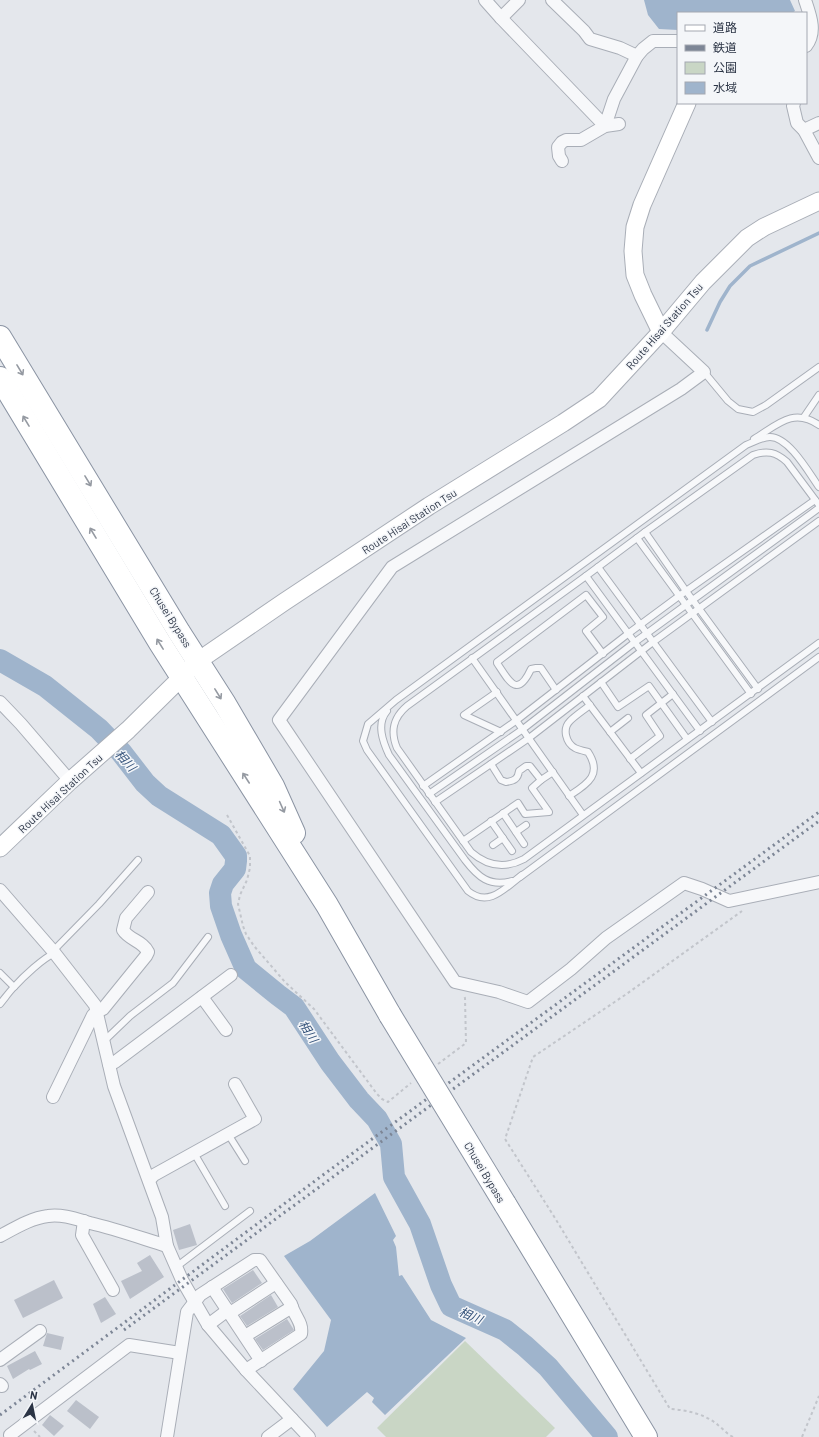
<svg xmlns="http://www.w3.org/2000/svg" width="819" height="1437" font-family="Barlow,'Noto Sans JP',sans-serif">
<style>
.green{fill:#c9d6c5}
.water{fill:#9fb4cc}
.lines{fill:none;stroke-linecap:round;stroke-linejoin:round}
.stream{stroke:#9fb4cc;stroke-width:3.5}
.river{stroke:#9fb4cc;stroke-width:22}
.building{fill:#bbc0ca}
.lane-casing{stroke:#a9aeb7;stroke-width:8}
.street-casing{stroke:#a9aeb7;stroke-width:14}
.secondary-casing{stroke:#a9aeb7;stroke-width:19}
.highway-casing{stroke:#8b94a3;stroke-width:24}
.path{stroke:#c2c5cb;stroke-width:2;stroke-dasharray:3 3;stroke-linecap:butt}
.lane{stroke:#f7f8fa;stroke-width:6}
.street{stroke:#f7f8fa;stroke-width:12}
.secondary{stroke:#fff;stroke-width:17}
.highway{stroke:#fff;stroke-width:22}
.rail{stroke:#7d8696;stroke-width:3;stroke-dasharray:2 4;stroke-linecap:butt}
.highway-bridge-casing{stroke:#8b94a3;stroke-width:24;stroke-linecap:butt}
.highway-bridge{stroke:#fff;stroke-width:22}
.oneway{stroke:#959aa2}
.labels{text-anchor:middle;dominant-baseline:central;stroke-width:3;stroke-linejoin:round;paint-order:stroke}
.street-label{font-size:11px;fill:#2b3445;stroke:#f4f6f9}
.water-label{font-size:12px;font-style:italic;fill:#34527a;stroke:#f4f6f9}
</style>
<rect width="100%" height="100%" fill="#e4e7ec"/>
<path class="green" d="M465 1341 555 1428 546 1437H386L377 1428Z"/>
<g class="water">
<path d="M644 0H790L795 11 792 13H678V30L659 29 648 15Z"/>
<path d="M375 1193 396 1236 393 1240 396 1247 399 1276 402 1275 431 1320 466 1338 385 1415 372 1402 374 1398 367 1392 327 1427 293 1389 324 1351 331 1320 284 1256 310 1241Z"/>
</g>
<g class="lines">
<path class="stream" d="M707 330 720 302 730 286 750 266 819 233"/>
<path class="river" d="M0 660 45 686 99 729 121 752 145 783 159 796 221 835 236 856V861L235 869 223 884 220 893 221 906 231 935 246 969 278 995 294 1007 330 1062 359 1100 377 1119 391 1144 394 1177 420 1224 441 1285 451 1306 505 1330 525 1346 548 1367 607 1437"/>
</g>
<g class="building">
<path d="M190 1224 197 1245 179 1250 173 1230Z"/>
<path d="M150 1255 164 1277 130 1299 121 1281 142 1271 137 1263Z"/>
<path d="M253 1270 262 1283 232 1303 223 1289Z"/>
<path d="M54 1280 63 1298 23 1318 14 1300Z"/>
<path d="M271 1295 278 1307 247 1326 240 1316Z"/>
<path d="M105 1297 116 1314 101 1323 93 1304Z"/>
<path d="M287 1319 294 1330 263 1350 255 1339Z"/>
<path d="M47 1333 64 1337 61 1350 43 1346Z"/>
<path d="M35 1351 42 1364 30 1370 29 1369 13 1379 7 1366Z"/>
<path d="M76 1400 99 1417 90 1429 67 1411Z"/>
<path d="M50 1415 64 1426 54 1436 42 1425Z"/>
</g>
<g class="lines">
<defs>
<g id="lane">
<path d="M704 372 728 401 738 409 753 412 766 405 819 367"/>
<path d="M804 417 819 395"/>
<path d="M754 439C777 425 793 407 819 425"/>
<path d="M819 505 787 462C776 452 767 450 753 455L645 532 586 576 407 706C393 718 390 731 397 748L471 852C487 866 505 869 524 859L819 643"/>
<path d="M645 532 686 591 758 689"/>
<path d="M637 538 751 694"/>
<path d="M598 567 712 722"/>
<path d="M586 576 700 731"/>
<path d="M472 658 583 815"/>
<path d="M601 682 618 707 649 686 687 739"/>
<path d="M556 690 541 668H536L531 669C517 699 509 681 497 663V662L586 595 603 617 586 631 603 654"/>
<path d="M497 692 464 715 501 732"/>
<path d="M583 696 641 773"/>
<path d="M387 711C376 724 383 742 389 755L465 860C478 877 489 887 512 881"/>
<path d="M610 732 628 718"/>
<path d="M630 759 660 736 646 715 673 694"/>
<path d="M491 764 501 780 506 782C514 781 518 779 519 771L526 766H530L541 780 553 772"/>
<path d="M423 786 517 720 629 633 679 596 815 500"/>
<path d="M429 794 523 729 635 642 819 508"/>
<path d="M569 796C587 784 603 775 588 752 584 751 579 750 575 748 566 743 562 729 570 721 576 715 584 710 590 705"/>
<path d="M435 802 529 738 653 642 819 521"/>
<path d="M503 813 524 844"/>
<path d="M491 821 512 851"/>
<path d="M516 832 526 825"/>
<path d="M463 841 518 803 525 814 549 812 532 788 541 780"/>
<path d="M493 845 503 838"/>
<path d="M522 875C505 888 489 908 468 891L367 750 363 741 368 724 396 700 746 445C754 442 762 437 770 437 789 437 809 473 819 487"/>
<path d="M520 877 819 657"/>
<path d="M53 951 99 904 138 860"/>
<path d="M0 973 14 987"/>
<path d="M0 1004C5 998 9 992 14 987 23 977 43 958 55 953"/>
<path d="M104 1041 130 1016 173 983 208 937"/>
<path d="M228 1134 245 1161"/>
<path d="M194 1153 225 1206"/>
<path d="M176 1267 250 1211"/>
</g>
<g id="street">
<path d="M485 0 501 18 605 126 614 99 637 56 643 49 653 41H678"/>
<path d="M552 0 584 31 590 39 620 48 637 56"/>
<path d="M805 0C810 15 817 32 806 46"/>
<path d="M501 18 519 0"/>
<path d="M794 103 793 106 797 123 804 130 819 158"/>
<path d="M804 130 819 123"/>
<path d="M562 161 559 156 558 147 562 142 566 140H581L605 126 619 124"/>
<path d="M661 332 704 372 681 389 392 567 279 720 455 982 499 992 528 1002 571 969 606 938 684 883 702 889 729 901 819 882"/>
<path d="M0 702 21 724 70 781"/>
<path d="M0 890 53 951 95 1005 114 1086 162 1217 167 1246 182 1280 208 1325 246 1370 309 1437"/>
<path d="M202 997 226 1030"/>
<path d="M109 1064 115 1062 231 975"/>
<path d="M53 1097 93 1015 97 1012 103 1009 146 956 148 952C143 941 129 940 123 930L126 918 148 892"/>
<path d="M149 1180 154 1175 255 1119 235 1084"/>
<path d="M84 1221 82 1235 113 1290"/>
<path d="M0 1236C15 1228 31 1218 48 1216 62 1214 76 1219 90 1223 116 1229 141 1238 167 1246"/>
<path d="M212 1287 261 1361"/>
<path d="M230 1313 276 1283"/>
<path d="M208 1325 228 1310"/>
<path d="M245 1336 292 1307"/>
<path d="M0 1360 40 1331"/>
<path d="M0 1384 2 1386"/>
<path d="M10 1435 129 1345 180 1353"/>
<path d="M167 1437 187 1312 200 1295 254 1260H260L291 1304C294 1316 303 1322 301 1334L246 1370"/>
<path d="M268 1437 292 1419"/>
</g>
<g id="secondary">
<path d="M661 332 643 295 635 275 633 251 635 227 642 205 687 103"/>
<path d="M0 848 70 781 128 730 198 661 284 602 429 506 563 423 599 399 661 332 703 282 747 238 764 227 819 201"/>
</g>
<g id="highway">
<path d="M0 337 179 632 225 704 273 786 294 833"/>
<path d="M0 378 160 643 327 905 390 1015"/>
<path d="M505 1204 646 1437"/>
</g>
</defs>
<use href="#lane" class="lane-casing"/>
<use href="#street" class="street-casing"/>
<use href="#secondary" class="secondary-casing"/>
<use href="#highway" class="highway-casing"/>
<g class="path">
<path d="M227 815 250 856V868L247 880 240 895 238 904 243 926 246 934 254 946 285 982 314 1009 377 1094 382 1099 388 1102 411 1083"/>
<path d="M438 1064 466 1043 465 998 464 996"/>
<path d="M34 1431 40 1437"/>
<path d="M733 1437C727 1434 723 1429 718 1425 705 1414 687 1410 670 1409L555 1218 505 1139 533 1057 625 995 742 911"/>
<path d="M802 1437 819 1396"/>
</g>
<use href="#lane" class="lane"/>
<use href="#street" class="street"/>
<use href="#secondary" class="secondary"/>
<use href="#highway" class="highway"/>
<g class="rail">
<path d="M124 1330 819 821"/>
<path d="M0 1415 327 1172 819 812"/>
</g>
<defs>
<path id="highway-bridge" d="M390 1015 505 1204"/>
</defs>
<use href="#highway-bridge" class="highway-bridge-casing"/>
<use href="#highway-bridge" class="highway-bridge"/>
</g>
<defs><path id="oneway-shaft" d="M-6 0H5M1.5-3L5.5 0L1.5 3" fill="none" stroke-width="1.6" stroke-linecap="round" stroke-linejoin="round"/></defs>
<g class="oneway">
<use href="#oneway-shaft" transform="translate(20 370) rotate(59)"/>
<use href="#oneway-shaft" transform="translate(26 421) rotate(-121)"/>
<use href="#oneway-shaft" transform="translate(88 481) rotate(59)"/>
<use href="#oneway-shaft" transform="translate(93 533) rotate(-121)"/>
<use href="#oneway-shaft" transform="translate(160 644) rotate(-122)"/>
<use href="#oneway-shaft" transform="translate(218 694) rotate(58)"/>
<use href="#oneway-shaft" transform="translate(246 778) rotate(-123)"/>
<use href="#oneway-shaft" transform="translate(282 807) rotate(66)"/>
</g>
<g class="labels">
<g class="street-label">
<text transform="translate(664 326) rotate(-49)">Route Hisai Station Tsu</text>
<text transform="translate(409 521) rotate(-33)">Route Hisai Station Tsu</text>
<text transform="translate(171 617) rotate(58)">Chusei Bypass</text>
<text transform="translate(60 793) rotate(-43)">Route Hisai Station Tsu</text>
<text transform="translate(485 1172) rotate(59)">Chusei Bypass</text>
</g>
<g class="water-label">
<text transform="translate(126 760) rotate(48)">相川</text>
<text transform="translate(309 1031) rotate(57)">相川</text>
<text transform="translate(471 1315) rotate(24)">相川</text>
</g>
</g>
<rect x="677" y="12" width="130" height="92" fill="#f4f6f9" stroke="#a4a8b1"/>
<rect x="685" y="25" width="20" height="6" fill="#ffffff" stroke="#a4a8b1"/>
<text x="713" y="32" font-size="12" fill="#2b3445">道路</text>
<rect x="685" y="45" width="20" height="6" fill="#7d8696" stroke="#a4a8b1"/>
<text x="713" y="52" font-size="12" fill="#2b3445">鉄道</text>
<rect x="685" y="62" width="20" height="12" fill="#c9d6c5" stroke="#a4a8b1"/>
<text x="713" y="72" font-size="12" fill="#2b3445">公園</text>
<rect x="685" y="82" width="20" height="12" fill="#9fb4cc" stroke="#a4a8b1"/>
<text x="713" y="92" font-size="12" fill="#2b3445">水域</text>
<g transform="translate(32 1405) rotate(10)" stroke="#f4f6f9" stroke-width="3" paint-order="stroke">
<path d="M0-3L7 15L0 10L-7 15Z" fill="#2b3445"/>
<text y="-6" font-size="11" font-weight="bold" text-anchor="middle" fill="#2b3445">N</text>
</g>
</svg>
